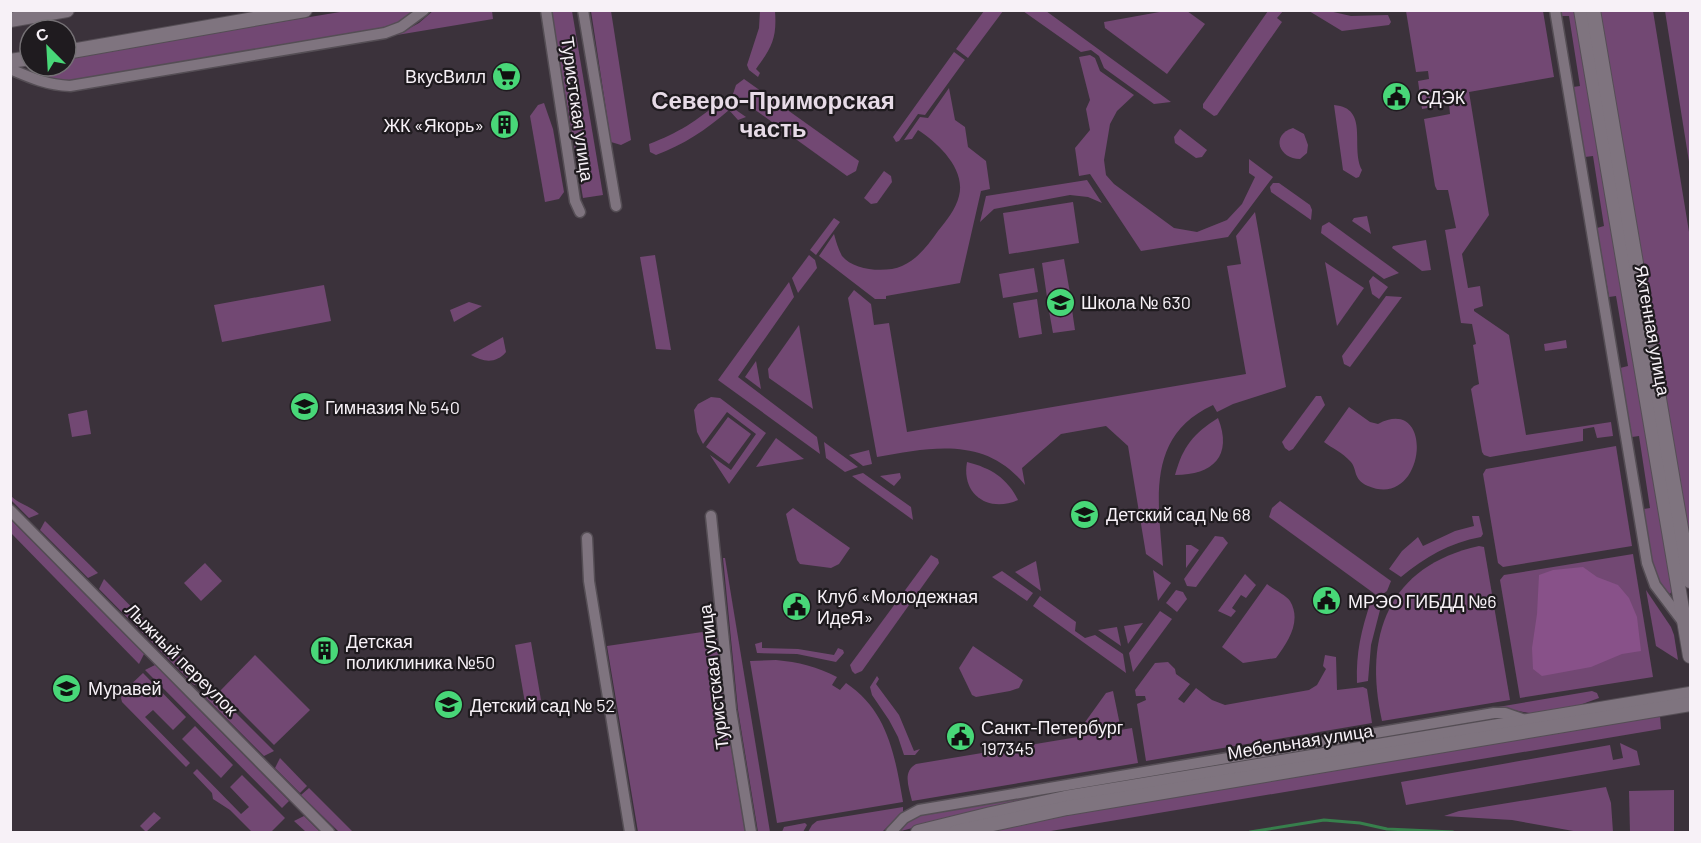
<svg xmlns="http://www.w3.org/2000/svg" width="1701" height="843" font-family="Barlow,sans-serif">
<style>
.green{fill:#724873}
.forest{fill:#885189}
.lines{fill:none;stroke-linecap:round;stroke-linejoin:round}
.stream{stroke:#377f4c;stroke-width:3}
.minor-casing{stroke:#554e55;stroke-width:13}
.tertiary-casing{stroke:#554e55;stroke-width:16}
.minor{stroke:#7f747f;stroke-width:10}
.tertiary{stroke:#7f747f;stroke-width:14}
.labels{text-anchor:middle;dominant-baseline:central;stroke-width:4.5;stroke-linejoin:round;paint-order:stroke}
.poi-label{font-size:18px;fill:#f7f1f7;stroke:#1f1b1f;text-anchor:start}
.street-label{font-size:18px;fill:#f7f1f7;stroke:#1f1b1f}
.district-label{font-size:24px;font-weight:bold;fill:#e7dbe7;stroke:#1f1b1f}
</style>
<rect width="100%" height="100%" fill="#3b323b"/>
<g class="green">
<path d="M434 10 492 11 493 19 397 35 419 23Z"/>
<path d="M346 11H417L399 23 383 29 70 81C59 81 39 82 35 70L41 66H66V59L97 52Z"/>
<path d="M551 11H572L603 195 583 198Z"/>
<path d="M591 11H611L631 140 621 145 611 142Z"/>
<path d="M760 11H775C777 38 772 47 756 69L760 73 758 77 749 70 747 65 759 28Z"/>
<path d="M984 11H1003L968 58 956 49Z"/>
<path d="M1023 11H1046L1171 102 1154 104 1104 68 1099 56 1091 50 1081 52Z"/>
<path d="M1187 11 1205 24 1167 74 1105 28 1104 22 1165 11Z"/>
<path d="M1268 11H1283L1277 18 1282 22 1217 115 1214 116 1203 108V104Z"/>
<path d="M1309 11H1329L1351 16 1388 15 1391 22 1389 25 1342 31Z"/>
<path d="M1406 11H1543L1554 77 1469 92 1489 215 1462 254 1468 288 1480 286 1483 306 1474 309V311L1509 335 1526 435 1611 422 1613 436 1597 438 1594 427 1583 429V441L1490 457 1484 455 1482 452 1471 389 1474 386 1479 384 1473 345 1476 344 1472 324 1461 323 1445 230 1456 228 1448 190H1437L1435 186 1424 119 1450 114 1449 104 1422 109 1418 81 1429 79 1428 71 1416 72Z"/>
<path d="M1560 11H1575L1672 591 1670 594C1650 579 1648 533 1644 509L1650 508 1639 436 1632 437 1620 368 1628 366 1616 296 1609 297 1597 228 1604 226 1593 156 1585 157 1573 87 1580 86 1569 16H1561Z"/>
<path d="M1598 11H1653L1690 238V563Z"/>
<path d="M1665 11H1690V168Z"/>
<path d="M954 52 965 60 925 115 918 114 899 141 896 142 893 137Z"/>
<path d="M1090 55 1095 58 1100 71 1134 95 1117 111 1110 124 1104 160 1106 175 1114 184 1174 228 1197 232 1227 220 1242 204 1255 177 1249 173V159L1273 177 1228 237 1141 251 1090 174 1079 176 1075 148 1090 130 1086 109 1090 100 1079 57Z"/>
<path d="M744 79 859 161 856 171 847 176 733 94 736 85Z"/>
<path d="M949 88 955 120 965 127 968 147 986 161 990 189 981 191 960 283 886 296V299H875L819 256 834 234C836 241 838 249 842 256 854 271 886 273 902 266 918 259 928 245 938 231 946 221 956 209 959 196 966 169 938 143 918 130L912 139 904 140 920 117 928 118Z"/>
<path d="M720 101H723L746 117 738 120 729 110C706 130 683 145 656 155L650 152 649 144C678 133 697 121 720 101Z"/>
<path d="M544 103 553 129 564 192 559 199 545 202 530 116 538 105Z"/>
<path d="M1334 105C1370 108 1350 147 1362 170L1359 177 1356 178 1343 170Z"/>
<path d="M1293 128 1304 134 1308 145 1307 153 1300 159C1279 159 1270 135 1293 128Z"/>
<path d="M1180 129 1207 150 1202 157 1196 158 1175 143 1174 137Z"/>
<path d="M884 171 891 176 892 182 877 203 871 204 864 198Z"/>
<path d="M1087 180 1102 203 1088 197 1070 195 994 209 980 222 986 196Z"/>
<path d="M1273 183H1279L1310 205 1312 210 1311 220 1271 192 1270 187Z"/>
<path d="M1073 202 1079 243 1009 254 1003 213Z"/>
<path d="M1255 212 1286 387 1233 404 1217 412 1213 405C1144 437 1159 503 1163 566L1146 554 1128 446 1106 426 1061 434 1022 468 1025 485C986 436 932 447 877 457L848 298 854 290 871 304 874 325 889 323 907 432 1246 374 1227 266 1241 264 1236 236Z"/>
<path d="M1367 216 1371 234 1352 221 1354 218Z"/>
<path d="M834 218 840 222 816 255 810 250Z"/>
<path d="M1329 222 1399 273 1384 279 1321 233 1322 226Z"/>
<path d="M1426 240 1431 270 1422 271 1392 248 1393 246Z"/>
<path d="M655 255 671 350 656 349 640 257Z"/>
<path d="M809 255 815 260 817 268 798 293 792 278Z"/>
<path d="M1064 259 1070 293 1047 297 1042 263Z"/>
<path d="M1325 262 1364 288 1337 326Z"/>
<path d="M1034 268 1038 292 1003 298 999 274Z"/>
<path d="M1373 276 1388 287 1379 299 1372 294 1369 281Z"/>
<path d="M789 282 794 297 738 377 817 437 820 454 718 380Z"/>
<path d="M324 285 331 321 222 342 214 305Z"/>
<path d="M1070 296 1075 330 1053 333 1047 300Z"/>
<path d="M1386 296 1402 297 1350 367 1344 364 1342 356Z"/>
<path d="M1037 299 1042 334 1019 338 1013 303Z"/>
<path d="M469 302 482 306 454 322 450 310Z"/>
<path d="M799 325 813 409 769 378 768 369Z"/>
<path d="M503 337 506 352C496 364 483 362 471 355Z"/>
<path d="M1566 340 1567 348 1545 351 1544 344Z"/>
<path d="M756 361 761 389 745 377Z"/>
<path d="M1316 396H1321L1325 405 1293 449 1289 451 1285 448 1282 442Z"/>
<path d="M711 397 720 398 766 433 729 484 710 455 731 470 756 434 727 412 703 444 697 432 694 410 698 404Z"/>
<path d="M1349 407 1370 422 1378 424C1436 393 1426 511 1368 486 1352 479 1358 469 1350 461 1343 453 1332 448 1324 442Z"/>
<path d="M87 410 91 434 72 437 68 414Z"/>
<path d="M728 417 751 434 729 464 706 447Z"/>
<path d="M1218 418C1233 456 1213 475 1175 475 1183 446 1193 434 1218 418Z"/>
<path d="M776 438 804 459 756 467Z"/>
<path d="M824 442 858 467 845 472 826 458Z"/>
<path d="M1616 446 1632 546 1503 567 1498 563 1483 474 1486 469Z"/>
<path d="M869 450 872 464 863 466 849 455Z"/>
<path d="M967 462C991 468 1007 478 1018 500 989 513 961 495 967 462Z"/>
<path d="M863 473 911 507 913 520 852 476Z"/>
<path d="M900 473 901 478 894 486 880 476Z"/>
<path d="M11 496C19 504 30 506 39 514L29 518 11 500Z"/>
<path d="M1280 501 1391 581 1387 591 1379 597 1269 517 1272 508Z"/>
<path d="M793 508 850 548 839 564 831 568 800 564 797 560 786 514Z"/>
<path d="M1472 516H1479L1483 534 1481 537C1449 543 1425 557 1401 577L1389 569 1402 551 1418 537 1423 546 1455 531 1474 526Z"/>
<path d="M10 519 144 654 139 664 11 533Z"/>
<path d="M45 521 98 573 88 578 40 530Z"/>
<path d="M1215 536 1223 537 1228 543 1196 587 1187 586 1184 579Z"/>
<path d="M1186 545H1191L1199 550 1186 568Z"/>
<path d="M1479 546 1484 547 1510 700 1382 721C1363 636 1388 566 1479 546Z"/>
<path d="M1633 554 1653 677 1520 698 1500 580 1504 575Z"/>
<path d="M931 555 938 559 939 563 862 671 855 674 852 671 850 665Z"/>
<path d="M723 558H725L770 832H758L738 710Z"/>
<path d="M1036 561 1041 591 1015 572Z"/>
<path d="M205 563 222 581 201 601 184 583Z"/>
<path d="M1153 570 1171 583 1158 601Z"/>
<path d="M1002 571 1033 593 1027 601 992 577Z"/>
<path d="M1245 574 1256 585 1246 598 1241 595 1232 608 1236 611 1231 617 1218 611Z"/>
<path d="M104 579 204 681 194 685 99 589Z"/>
<path d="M1267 584C1273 589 1286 595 1290 601 1302 621 1288 642 1276 658L1243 663 1222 647Z"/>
<path d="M1176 590 1183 592 1187 599 1177 612 1166 603Z"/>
<path d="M1646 590 1671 627 1674 635 1678 660 1656 646Z"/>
<path d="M1040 596 1076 622 1075 631 1085 638 1095 635 1123 654 1126 673 1033 606Z"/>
<path d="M1371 601 1380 610 1371 645 1368 681 1357 683C1356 652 1361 631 1371 601Z"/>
<path d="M1160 611 1172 619 1133 672 1129 653Z"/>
<path d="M1143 623 1128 644 1124 626Z"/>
<path d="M1117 627 1121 646 1098 630Z"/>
<path d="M716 630 725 711 745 832H638L607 646Z"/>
<path d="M531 642 541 700 525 703 515 645Z"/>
<path d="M762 642V648L798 649 834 655 838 648 843 650 844 653 836 662 797 654 757 653 755 644Z"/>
<path d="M973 646 1023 680 1019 688 1010 691 976 697 972 695 959 668Z"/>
<path d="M255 655 310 710 274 745 220 691Z"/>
<path d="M1325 655 1336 657 1337 690 1363 687 1367 689 1372 723 1146 761 1137 704 1146 700 1145 696H1136L1135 690 1155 663 1168 662 1175 669 1176 674 1190 684 1178 699 1184 703 1196 688 1212 700 1225 705 1309 690 1317 685 1326 669 1323 666Z"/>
<path d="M776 660C798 662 818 667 837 677L832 685 840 690 846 683C888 711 895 756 903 802L777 823 750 661Z"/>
<path d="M155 665 289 801 282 808 145 670Z"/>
<path d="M143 673 186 717 173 730 153 710 145 717 190 763 186 767 122 702 121 698 123 692Z"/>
<path d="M877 676 879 679 876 684 899 715 914 751 920 749 915 755H904L898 737 889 720 872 695 870 687Z"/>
<path d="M210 687 274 751 264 756 205 697Z"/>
<path d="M1113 691 1120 725 1078 732 1106 693Z"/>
<path d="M1592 691 1597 693 1599 698 1574 707 1534 714 1498 707Z"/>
<path d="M1660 716 1661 729 1045 832H988L1057 817Z"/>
<path d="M195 726 233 765 221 778 182 739Z"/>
<path d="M1132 728 1138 763 912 801C909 787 902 772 916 764Z"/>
<path d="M1620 743 1637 751 1640 765 1406 805 1401 782 1610 745 1613 760 1623 758Z"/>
<path d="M280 758 307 786 300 793 275 768Z"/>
<path d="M197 769 241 814 249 807 230 787 242 775 285 818 271 832H252L230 810 213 799 212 793 193 773Z"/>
<path d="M1606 787 1611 803 1613 832H1579L1512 820 1444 816 1459 811Z"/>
<path d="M309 788 353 832H339L301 795Z"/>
<path d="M1079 788 1080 790 981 810 901 831 908 821 922 814Z"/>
<path d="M1674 790V831L1630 832 1629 791Z"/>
<path d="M903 807V812L882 832H808L812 825 817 821Z"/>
<path d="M154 812 161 818 146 832 140 826Z"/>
<path d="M304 816 320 832H306L294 821Z"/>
<path d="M805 823 807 825 803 832H782L784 827Z"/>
</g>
<path class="forest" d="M1583 567 1597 577 1618 585 1629 598 1637 617 1641 651 1622 654 1591 667 1542 676 1533 669 1532 648 1537 614 1539 575 1553 570Z"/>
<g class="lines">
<path class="stream" d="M1250 832 1324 820 1360 823 1387 829 1453 832"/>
<defs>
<g id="minor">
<path d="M546 10 575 201 580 212"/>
<path d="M583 10 616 206"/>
<path d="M1555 10 1647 563 1655 585 1683 622"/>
<path d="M10 69C31 78 47 85 70 86L385 33 401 27 424 10"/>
<path d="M10 510 329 832"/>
<path d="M711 516 731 710 751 832"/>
<path d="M587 538 589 581 630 832"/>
<path d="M891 832 904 818 919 810 1494 713H1505L1528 721"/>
</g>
<g id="tertiary">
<path d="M1581 10 1690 656"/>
<path d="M1593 10 1690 581"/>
<path d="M10 20 67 10"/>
<path d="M66 52 305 10"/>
<path d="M10 61 30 58"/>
<path d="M918 832 991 814 1065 798 1690 694"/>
<path d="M956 832 1067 808 1690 704"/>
</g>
</defs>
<use href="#minor" class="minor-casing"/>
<use href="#tertiary" class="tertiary-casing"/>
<use href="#minor" class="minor"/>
<use href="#tertiary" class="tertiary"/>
</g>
<defs>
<symbol id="supermarket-disc" viewBox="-11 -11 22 22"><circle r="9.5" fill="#48d778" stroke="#1f1b1f"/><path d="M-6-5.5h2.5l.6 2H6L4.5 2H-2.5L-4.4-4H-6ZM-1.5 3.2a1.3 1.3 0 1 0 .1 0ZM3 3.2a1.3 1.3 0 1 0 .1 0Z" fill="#111"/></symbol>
<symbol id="civic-disc" viewBox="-11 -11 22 22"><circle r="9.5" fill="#48d778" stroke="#1f1b1f"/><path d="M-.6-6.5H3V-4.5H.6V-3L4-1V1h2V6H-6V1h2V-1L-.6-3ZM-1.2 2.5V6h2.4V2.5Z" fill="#111"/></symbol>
<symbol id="building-disc" viewBox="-11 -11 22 22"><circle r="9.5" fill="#48d778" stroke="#1f1b1f"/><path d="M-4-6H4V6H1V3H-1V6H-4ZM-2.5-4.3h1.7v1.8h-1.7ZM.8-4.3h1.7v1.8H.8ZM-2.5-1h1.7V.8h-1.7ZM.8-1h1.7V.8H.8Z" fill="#111"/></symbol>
<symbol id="school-disc" viewBox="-11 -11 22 22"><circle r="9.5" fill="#48d778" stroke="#1f1b1f"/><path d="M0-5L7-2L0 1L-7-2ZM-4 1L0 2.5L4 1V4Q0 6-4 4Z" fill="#111"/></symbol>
</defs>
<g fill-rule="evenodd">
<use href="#supermarket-disc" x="490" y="60" width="33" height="33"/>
<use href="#civic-disc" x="1380" y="80" width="33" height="33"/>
<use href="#building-disc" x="488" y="108" width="33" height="33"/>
<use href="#school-disc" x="1044" y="286" width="33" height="33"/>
<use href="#school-disc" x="288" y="390" width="33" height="33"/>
<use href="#school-disc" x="1068" y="498" width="33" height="33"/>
<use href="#civic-disc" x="1310" y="584" width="33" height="33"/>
<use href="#civic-disc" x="780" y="590" width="33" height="33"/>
<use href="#building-disc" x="308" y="634" width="33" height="33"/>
<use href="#school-disc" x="50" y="672" width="33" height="33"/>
<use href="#school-disc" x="432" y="688" width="33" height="33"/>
<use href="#civic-disc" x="944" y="720" width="33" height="33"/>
</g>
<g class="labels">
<g class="poi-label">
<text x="486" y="76" text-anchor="end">ВкусВилл</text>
<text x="1417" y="97">СДЭК</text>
<text x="484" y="125" text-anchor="end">ЖК «Якорь»</text>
<text x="1081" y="302">Школа № 630</text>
<text x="325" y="407">Гимназия № 540</text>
<text x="1106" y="514">Детский сад № 68</text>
<text x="817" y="596">Клуб «Молодежная<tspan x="817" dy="21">ИдеЯ»</tspan></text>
<text x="1348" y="601">МРЭО ГИБДД №6</text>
<text x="346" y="641">Детская<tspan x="346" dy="21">поликлиника №50</tspan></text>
<text x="88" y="688">Муравей</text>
<text x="470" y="705">Детский сад № 52</text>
<text x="981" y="727">Санкт-Петербург<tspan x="981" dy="21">197345</tspan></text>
</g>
<g class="street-label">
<text transform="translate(578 109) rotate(82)">Туристская улица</text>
<text transform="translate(1653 330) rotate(80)">Яхтенная улица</text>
<text transform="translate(182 659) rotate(45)">Лыжный переулок</text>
<text transform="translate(713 677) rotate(-97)">Туристская улица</text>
<text transform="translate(1300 741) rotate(-9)">Мебельная улица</text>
</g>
<g class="district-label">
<text x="773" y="99">Северо-Приморская<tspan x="773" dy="28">часть</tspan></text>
</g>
</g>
<rect width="1701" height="843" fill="none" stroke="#f7f1f7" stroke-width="24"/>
<g transform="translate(48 48) rotate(336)"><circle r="28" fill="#1f1b1f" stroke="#757175" stroke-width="1.5"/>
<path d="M0-4.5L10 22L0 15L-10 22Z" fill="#48d778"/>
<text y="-9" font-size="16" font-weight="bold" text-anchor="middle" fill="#f7f1f7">С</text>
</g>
</svg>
